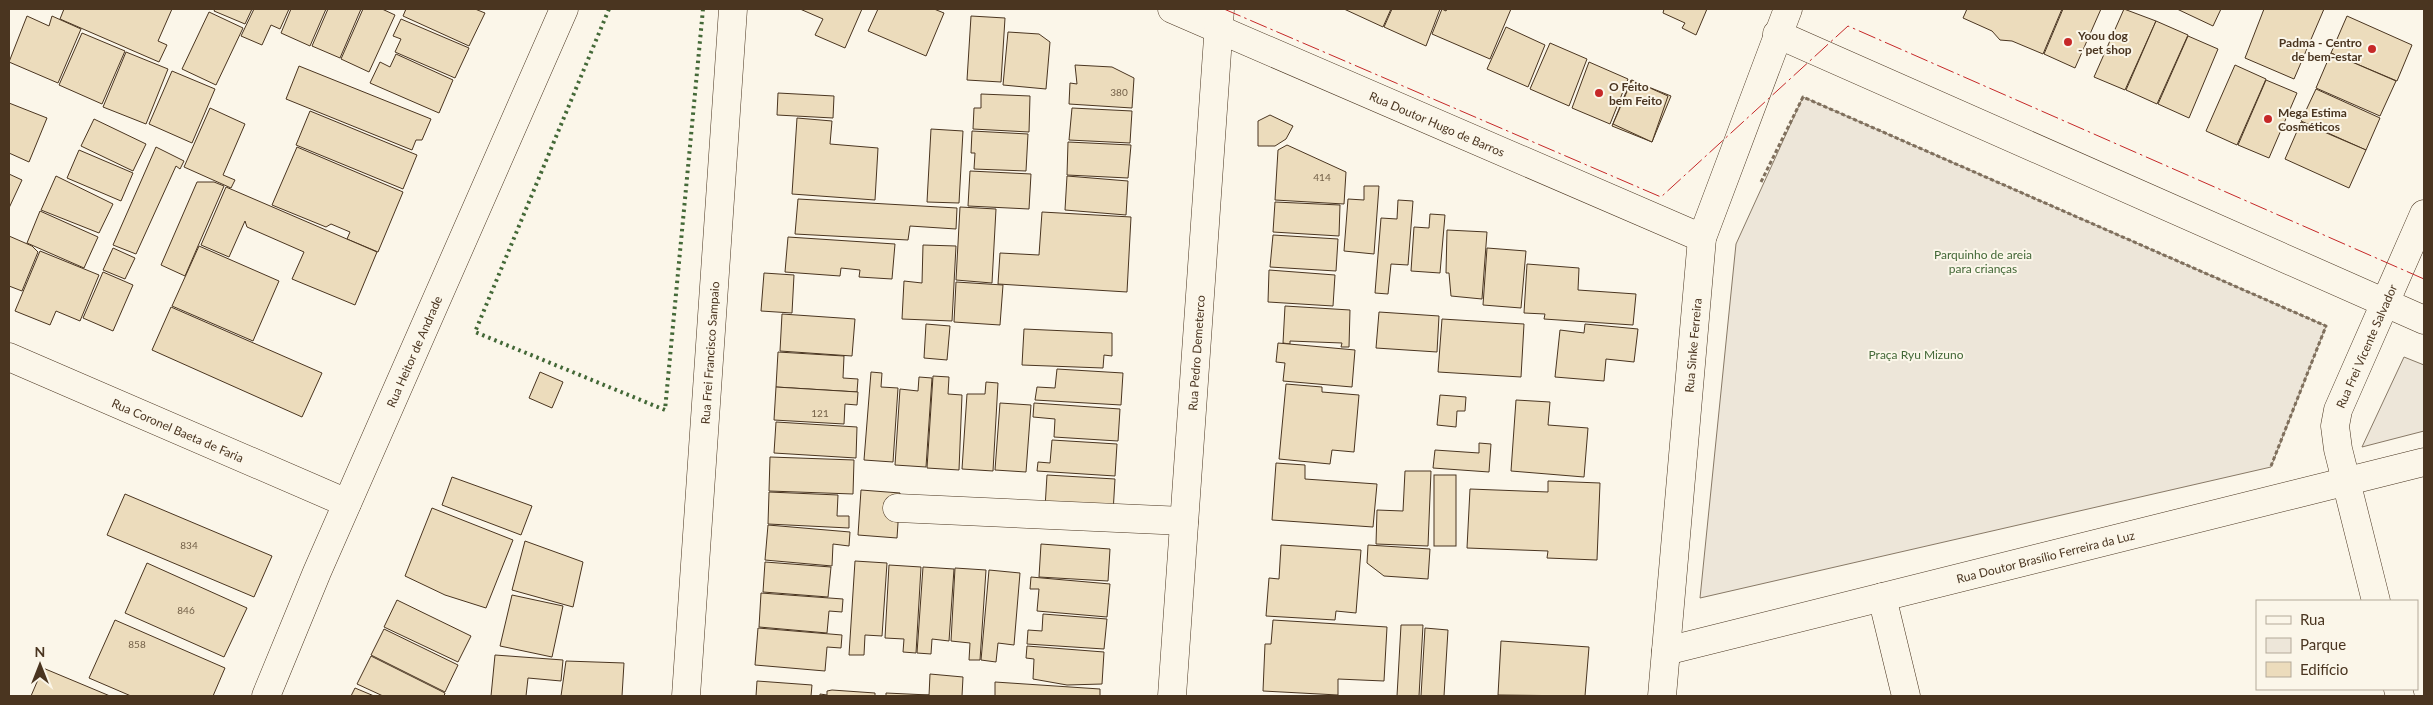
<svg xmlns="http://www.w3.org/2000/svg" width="2433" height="705" font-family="Lato,sans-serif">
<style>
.green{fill:#ede6d9;stroke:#887966}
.building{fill:#ecdcbc;stroke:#4a3520}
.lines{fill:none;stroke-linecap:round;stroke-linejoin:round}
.minor-casing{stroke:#4a3520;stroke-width:29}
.path{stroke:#7f6f5c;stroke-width:3;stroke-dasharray:4 2.5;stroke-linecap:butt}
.minor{stroke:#fbf6e9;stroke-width:28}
.hedge{stroke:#436837;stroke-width:4;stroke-dasharray:2.5 4;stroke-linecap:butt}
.power{stroke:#c62828;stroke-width:1;stroke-dasharray:18 4 2.5 4;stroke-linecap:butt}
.poi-dot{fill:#c62828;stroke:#fbf6e9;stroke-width:2}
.labels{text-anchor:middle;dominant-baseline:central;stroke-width:4;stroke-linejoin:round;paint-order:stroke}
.number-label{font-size:10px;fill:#725f47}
.poi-label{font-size:12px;font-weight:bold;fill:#4a3520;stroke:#fbf6e9;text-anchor:start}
.street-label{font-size:12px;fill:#4a3520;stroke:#fbf6e9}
.park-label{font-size:12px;fill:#436837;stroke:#fbf6e9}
</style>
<rect width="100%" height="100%" fill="#fbf6e9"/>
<g class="green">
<path d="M1803 97 2326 326 2271 467 1700 598 1736 244Z"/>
<path d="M2404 357 2424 365V431L2362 447Z"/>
</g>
<g class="building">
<path d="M64 9H172L158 41 167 45 159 62 60 19Z"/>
<path d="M215 9H252L245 24 214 11Z"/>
<path d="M254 9H289L280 29 271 25 262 45 241 36Z"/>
<path d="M291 9H326L310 46 281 33Z"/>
<path d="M328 9H361L340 58 312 46Z"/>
<path d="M363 9H382L395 15 369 72 341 59Z"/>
<path d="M406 9H475L485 13 469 46 403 16Z"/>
<path d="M800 9H862L845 48 815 35 823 19Z"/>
<path d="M878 9H934L944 13 926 56 868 31Z"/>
<path d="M1344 9H1391L1383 27Z"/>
<path d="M1392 9H1440L1426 46 1384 27Z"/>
<path d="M1442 9 1446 11 1447 9H1511L1490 59 1432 34Z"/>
<path d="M1664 9H1663H1707L1696 35 1682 28 1685 23 1663 13Z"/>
<path d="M1967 9H2062L2043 54 2012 41 2000 40 1992 31 1963 18Z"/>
<path d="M2063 9H2101L2075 68 2044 54Z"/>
<path d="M2124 9 2156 21 2125 90 2094 77Z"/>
<path d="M2177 9H2221L2213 26Z"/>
<path d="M2264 9H2324L2294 79 2245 58Z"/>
<path d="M209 12 243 28 216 85 182 69Z"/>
<path d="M27 16 49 26 52 16 81 29 58 83 9 62Z"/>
<path d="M971 16 1005 18 1001 82 967 80Z"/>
<path d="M2347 16 2412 45 2397 81 2331 53Z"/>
<path d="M401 19 469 48 455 78 395 52 401 39 393 36Z"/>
<path d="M2156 21 2188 35 2157 104 2126 90Z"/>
<path d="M1506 27 1545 45 1528 87 1487 69Z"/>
<path d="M1008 32 1039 34 1050 42 1046 89 1003 85Z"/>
<path d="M82 33 125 51 102 104 59 85Z"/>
<path d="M2188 36 2218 49 2189 118 2158 104Z"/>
<path d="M1550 43 1587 59 1569 106 1530 89Z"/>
<path d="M126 52 168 69 146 124 103 107Z"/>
<path d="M2331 53 2396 81 2380 116 2316 88Z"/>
<path d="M396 54 453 80 439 113 370 83 380 62 390 67Z"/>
<path d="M1589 62 1628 79 1610 124 1572 108Z"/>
<path d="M1075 65 1112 67 1134 78 1132 108 1069 104 1070 83 1077 84Z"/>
<path d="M2235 65 2266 79 2237 145 2206 131Z"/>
<path d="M299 66 431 119 422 140H416L412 150 286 99Z"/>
<path d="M172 71 215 89 192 143 149 124Z"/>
<path d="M1631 80 1671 96 1652 142 1612 126Z"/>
<path d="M1632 80 1668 96 1652 142 1613 124Z"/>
<path d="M2266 80 2297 93 2269 158 2238 145Z"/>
<path d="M2316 89 2380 118 2366 150 2301 121Z"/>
<path d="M778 93 834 96 833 118 777 115Z"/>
<path d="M981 94 1030 96 1029 132 973 129 974 108H981Z"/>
<path d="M9 103 47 118 29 162 9 153Z"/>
<path d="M210 108 245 124 223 175 235 180 231 188 184 167Z"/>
<path d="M1072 108 1132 111 1130 143 1069 140Z"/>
<path d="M310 111 417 155 403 189 296 145Z"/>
<path d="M1270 115 1293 126 1286 139 1275 146H1258V121Z"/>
<path d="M797 118 832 121 830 144 878 148 875 200 792 194Z"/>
<path d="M94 119 146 144 133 171 81 146Z"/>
<path d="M2301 122 2366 150 2349 188 2285 159Z"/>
<path d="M931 129 963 131 959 203 927 202Z"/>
<path d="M972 131 1028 134 1026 171 974 169 975 153H971Z"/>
<path d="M1068 142 1131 145 1128 178 1067 175Z"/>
<path d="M1287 145 1346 172 1344 204 1275 200 1278 150Z"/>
<path d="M156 147 184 161 180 169 176 166 136 254 113 245Z"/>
<path d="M297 147 403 192 378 252 347 239 350 232 331 224 326 227 272 205Z"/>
<path d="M79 150 133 173 121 201 67 178Z"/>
<path d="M970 171 1031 174 1029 209 968 206Z"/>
<path d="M9 174 22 180 9 208Z"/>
<path d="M56 176 113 204 99 233 41 210Z"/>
<path d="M1067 176 1128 181 1126 215 1065 210Z"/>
<path d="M197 182H214L224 186 185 276 161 265Z"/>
<path d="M1364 186H1379L1374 254 1344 251 1348 199 1364 200Z"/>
<path d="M226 187 377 252 355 305 292 279 304 252 247 227 245 221 229 257 201 245Z"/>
<path d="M798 199 957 208 956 229 910 226 908 240 795 234Z"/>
<path d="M1398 200 1413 201 1408 265 1391 264 1388 294 1375 293 1381 218 1397 219Z"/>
<path d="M1275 202 1340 205 1339 236 1273 232Z"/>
<path d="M960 207 996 209 992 283 956 280Z"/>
<path d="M40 211 98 237 84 268 27 243Z"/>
<path d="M1042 212 1131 217 1127 292 998 284 1000 253 1039 255Z"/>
<path d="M1430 214 1445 215 1440 273 1411 271 1414 227 1429 228Z"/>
<path d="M1447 230 1487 232 1482 299 1451 296 1449 273H1446Z"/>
<path d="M1273 235 1338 239 1336 271 1270 267Z"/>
<path d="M9 236 32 246 38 252 22 291 9 286Z"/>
<path d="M788 237 895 244 892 279 859 277 860 270 841 268 840 276 785 272Z"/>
<path d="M923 245 956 246 952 321 902 319 904 281 922 283Z"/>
<path d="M199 246 279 281 253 341 172 306Z"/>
<path d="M113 248 135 258 125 279 103 270Z"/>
<path d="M1487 248 1526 251 1521 308 1483 305Z"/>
<path d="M40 251 99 275 80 321 56 311 50 325 15 311Z"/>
<path d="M1527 264 1579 268 1578 290 1636 294 1633 325 1544 319 1545 314 1524 313Z"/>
<path d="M1269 270 1335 275 1333 306 1268 302Z"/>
<path d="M103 272 133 285 113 331 83 318Z"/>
<path d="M764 273 794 275 792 313 761 311Z"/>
<path d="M956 282 1003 285 1000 325 954 322Z"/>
<path d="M1285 306 1350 310 1349 347H1341L1342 343 1290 341V344L1283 343Z"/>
<path d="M171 307 322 373 302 417 152 350Z"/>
<path d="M1379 312 1439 316 1437 352 1376 348Z"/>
<path d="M782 314 855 319 852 356 780 351Z"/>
<path d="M1442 319 1524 324 1521 377 1438 372Z"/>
<path d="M926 324 950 326 947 360 924 358Z"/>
<path d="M1585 324 1638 329 1634 362 1606 359 1604 381 1555 377 1560 330 1584 333Z"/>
<path d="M1024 329 1112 333V356L1104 355 1103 368 1022 365Z"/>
<path d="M1278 343 1355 350 1352 387 1283 381 1285 363 1276 362Z"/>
<path d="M778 352 844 356 843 378 858 379 857 392 776 387Z"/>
<path d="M1057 369 1123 373 1121 405 1035 400 1037 387 1055 388Z"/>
<path d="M540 372 563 382 552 408 529 398Z"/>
<path d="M871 372 882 373 881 387 898 388 893 462 864 460Z"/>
<path d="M933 376 949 377 948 394 962 395 959 470 927 468Z"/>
<path d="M919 377 932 378 926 467 895 465 900 389 918 391Z"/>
<path d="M986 382 998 383 993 471 962 469 967 394H985Z"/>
<path d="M1286 384 1322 387V392L1359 395 1354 452 1332 450 1330 464 1279 459Z"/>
<path d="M776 387 858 392 857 405 845 404 844 424 774 420Z"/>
<path d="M1440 395 1466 397 1465 411H1457L1456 427 1437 425Z"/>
<path d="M1516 400 1550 402 1548 425 1588 428 1584 477 1511 471Z"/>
<path d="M1000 403 1031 405 1026 472 995 470Z"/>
<path d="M1034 403 1120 409 1118 441 1054 437 1055 419 1033 417Z"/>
<path d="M776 422 857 427 856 458 774 453Z"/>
<path d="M1052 440 1117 444 1115 476 1037 471 1038 462 1050 463Z"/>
<path d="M1479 443 1491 444 1489 472 1433 468 1435 450 1479 453Z"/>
<path d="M770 457 854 460 853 494 769 491Z"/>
<path d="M1276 463 1305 465V479L1377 484 1373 527 1272 520Z"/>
<path d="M1405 471H1431L1428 546 1376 544 1377 510 1403 511Z"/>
<path d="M1047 475 1115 479 1113 513 1045 508Z"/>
<rect x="1434" y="475" width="22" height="71"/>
<path d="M452 477 532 506 521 535 442 505Z"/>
<path d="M1548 481 1600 483 1597 560 1547 558 1548 551 1467 548 1470 489 1548 492Z"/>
<path d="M861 490 900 493 897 538 858 535Z"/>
<path d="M769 492 838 495 837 516H849V528L768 524Z"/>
<path d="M125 494 272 556 254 597 107 535Z"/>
<path d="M432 508 513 540 486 608 445 595 405 576Z"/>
<path d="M768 525 850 532 849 546 833 544 832 566 765 560Z"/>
<path d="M525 541 583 562 573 607 512 590Z"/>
<path d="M1041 544 1110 549 1108 581 1039 577Z"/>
<path d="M1281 545 1361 550 1356 613 1336 611 1335 620 1266 616 1269 578 1279 579Z"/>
<path d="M1368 545 1430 549 1428 579 1384 576 1367 563Z"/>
<path d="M855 561 887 563 882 636 865 635 864 655H849Z"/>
<path d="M765 562 831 567 828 597 763 592Z"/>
<path d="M147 563 247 608 224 657 125 613Z"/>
<path d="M889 565 921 567 916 653 903 652 904 639 885 638Z"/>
<path d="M923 567 954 569 949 641 932 639 931 654 917 653Z"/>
<path d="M955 568 986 570 980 660H969L970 643 951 641Z"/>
<path d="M989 570 1020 573 1014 645 998 643 996 662 981 660Z"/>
<path d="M1031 577 1110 584 1107 617 1037 611 1039 589H1030Z"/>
<path d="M761 593 843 599 842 612 829 611 827 633 759 627Z"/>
<path d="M512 595 563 606 552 657 500 646Z"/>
<path d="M397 600 471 636 458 662 384 627Z"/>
<path d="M1043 614 1107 619 1104 649 1027 644 1028 630 1042 631Z"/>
<path d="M115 620 225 668 213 696H131L89 678Z"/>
<path d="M1273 620 1387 627 1384 681 1338 679V695L1263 691 1265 644H1271Z"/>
<path d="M1401 625H1423L1419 696H1397Z"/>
<path d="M758 628 842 635 841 648 827 647 825 671 755 665Z"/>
<path d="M1425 628 1448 630 1444 696H1421Z"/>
<path d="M384 629 458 665 445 692 371 655Z"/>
<path d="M1501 641 1589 647 1585 696 1498 695Z"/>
<path d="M1027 646 1104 652 1102 684 1067 685 1033 679 1034 659 1026 658Z"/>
<path d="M495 655 563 660 561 681 528 678 526 696H491Z"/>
<path d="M371 656 445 693 444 696H383L357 684Z"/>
<path d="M566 661 624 663 622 696H561Z"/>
<path d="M43 668 110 696H31Z"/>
<path d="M930 674 963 677 962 696H929Z"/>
<path d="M757 681 812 685 811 696H756Z"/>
<path d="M995 682 1100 689V696H995Z"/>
<path d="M355 688 374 696H351Z"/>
<path d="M832 690 875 693V696H820V694L827 695V691Z"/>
<path d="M886 693 929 695 886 696Z"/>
</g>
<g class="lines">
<defs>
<g id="minor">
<path id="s1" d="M1172 9 1702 238"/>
<path d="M1777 34 2424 320"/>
<path id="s2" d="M9 357 347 503"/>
<path d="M897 508 1184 521"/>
<path d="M1882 597 1906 696"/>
<path id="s3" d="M2376 601 2338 449 2335 426 2338 410 2424 214"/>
<path id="s4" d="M1666 651 2424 462"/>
<path d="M2398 689 2400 696"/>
<path id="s5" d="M266 696 317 572 564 9"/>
<path id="s6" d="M686 696 733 9"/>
<path id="s7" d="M1172 696 1220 9"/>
<path id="s8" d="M1662 696 1702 238 1788 9"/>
</g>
</defs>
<use href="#minor" class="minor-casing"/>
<path class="path" d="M1761 182 1803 97 2326 326 2271 466"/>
<use href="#minor" class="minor"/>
<path class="hedge" d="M609 9 475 332 665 410 703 9"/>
<path class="power" d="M1224 9 1661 197 1848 26 2424 279"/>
</g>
<g class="poi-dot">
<circle cx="2068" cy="42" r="5"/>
<circle cx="2372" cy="49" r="5"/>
<circle cx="1599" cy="93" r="5"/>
<circle cx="2268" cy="119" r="5"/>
</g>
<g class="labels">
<g class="number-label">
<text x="1119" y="92">380</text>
<text x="1322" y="177">414</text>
<text x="820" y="413">121</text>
<text x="189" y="545">834</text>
<text x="186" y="610">846</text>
<text x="137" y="644">858</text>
</g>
<g class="poi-label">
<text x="2078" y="35">Yoou dog<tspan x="2078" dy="14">- pet shop</tspan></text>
<text x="2362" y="42" text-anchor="end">Padma - Centro<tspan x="2362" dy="14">de bem-estar</tspan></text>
<text x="1609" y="86">O Feito<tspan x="1609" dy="14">bem Feito</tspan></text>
<text x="2278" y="112">Mega Estima<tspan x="2278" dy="14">Cosméticos</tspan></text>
</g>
<g class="street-label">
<text stroke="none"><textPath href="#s1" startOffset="289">Rua Doutor Hugo de Barros</textPath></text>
<text stroke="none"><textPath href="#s8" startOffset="352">Rua Sinke Ferreira</textPath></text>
<text stroke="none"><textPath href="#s3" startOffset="266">Rua Frei Vicente Salvador</textPath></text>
<text stroke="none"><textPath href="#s5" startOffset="375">Rua Heitor de Andrade</textPath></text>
<text stroke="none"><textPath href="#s6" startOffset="344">Rua Frei Francisco Sampaio</textPath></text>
<text stroke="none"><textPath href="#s7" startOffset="344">Rua Pedro Demeterco</textPath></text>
<text stroke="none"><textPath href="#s2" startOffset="184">Rua Coronel Baeta de Faria</textPath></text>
<text stroke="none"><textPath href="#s4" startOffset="391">Rua Doutor Brasílio Ferreira da Luz</textPath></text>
</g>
<g class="park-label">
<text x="1983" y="254">Parquinho de areia<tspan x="1983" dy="14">para crianças</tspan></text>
<text x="1916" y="354">Praça Ryu Mizuno</text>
</g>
</g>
<rect width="2433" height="705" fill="none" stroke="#4a3520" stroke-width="20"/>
<rect x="2256" y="600" width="162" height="90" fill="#fbf6e9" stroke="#b4a999"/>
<rect x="2266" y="616" width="25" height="8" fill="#fbf6e9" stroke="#b4a999"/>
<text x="2300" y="625" font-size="15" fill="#4a3520">Rua</text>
<rect x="2266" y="638" width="25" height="15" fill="#ede6d9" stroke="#b4a999"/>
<text x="2300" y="650" font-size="15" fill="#4a3520">Parque</text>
<rect x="2266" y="662" width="25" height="15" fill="#ecdcbc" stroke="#b4a999"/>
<text x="2300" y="675" font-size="15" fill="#4a3520">Edifício</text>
<g transform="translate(40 665)" stroke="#fbf6e9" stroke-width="4" paint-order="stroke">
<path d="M0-4L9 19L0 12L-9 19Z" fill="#4a3520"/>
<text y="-8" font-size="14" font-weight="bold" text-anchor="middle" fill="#4a3520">N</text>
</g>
</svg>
